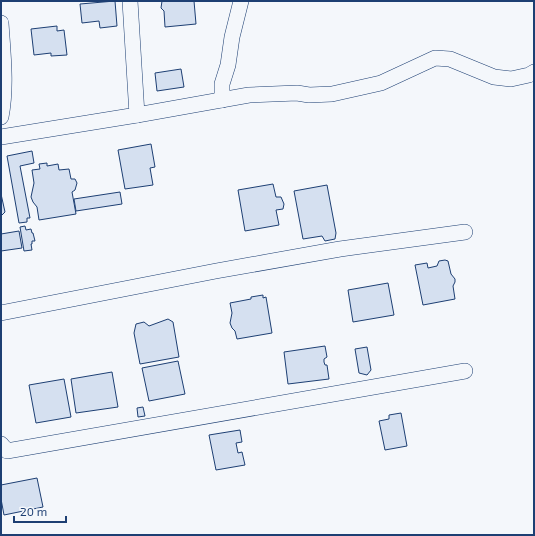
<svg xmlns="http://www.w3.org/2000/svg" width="535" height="536" font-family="'Exo 2',sans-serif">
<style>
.building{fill:#d5e0f0;stroke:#1d3f73}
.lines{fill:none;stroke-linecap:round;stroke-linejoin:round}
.street-casing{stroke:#1d3f73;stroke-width:16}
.street{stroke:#f4f7fb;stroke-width:15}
</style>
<rect width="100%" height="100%" fill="#f4f7fb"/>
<g class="building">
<path d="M115 1 117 26 100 28 99 21 82 23 80 4Z"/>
<path d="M162 1H195H194L196 24 165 27 164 11 161 8Z"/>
<path d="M57 26V31L64 30 67 55 51 56V53L34 55 31 29Z"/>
<path d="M181 69 184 87 157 91 155 73Z"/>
<path d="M151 144 155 167 150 168 153 185 125 189 118 150Z"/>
<path d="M32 151 34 163 20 166 30 218H27V222L19 223 7 156Z"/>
<path d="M47 163V166L58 164 59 170 69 169 71 179H75L77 183 75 190 72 192 76 214 39 220 37 207 33 202 31 197 34 183 32 170 40 169 39 164Z"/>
<path d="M273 184 276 197H281L284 204 283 209 276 210 279 225 245 231 238 190Z"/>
<path d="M327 185 336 233 335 239 325 241 322 236 303 239 294 191Z"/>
<path d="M120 192 122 204 76 211 74 199Z"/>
<path d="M1 194 5 212 1 216Z"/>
<path d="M25 226 26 230 31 229 32 233H33L35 241H32V244H31L32 250 24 251 20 227Z"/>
<path d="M19 231 22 248 1 251V234Z"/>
<path d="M445 260 448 261 451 274 455 279V282L453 286 455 299 423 305 415 265 427 263 428 268 437 266 439 261Z"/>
<path d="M388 283 394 315 353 322 348 290Z"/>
<path d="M263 295V298L266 297 272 333 237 339 235 331 232 328 230 323 232 313 230 303 251 299V297Z"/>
<path d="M168 319 173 322 179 357 140 364 134 333 136 324 144 322 149 326Z"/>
<path d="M325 346 327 357 324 359V362L325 365H327L329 379 288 384 284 352Z"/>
<path d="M367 347 371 370 367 375 359 373 355 349Z"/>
<path d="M178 361 185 394 149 401 142 368Z"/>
<path d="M112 372 118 407 76 413 71 379Z"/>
<path d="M64 379 71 417 36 423 29 385Z"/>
<path d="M143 407 145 416 138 417 137 408Z"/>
<path d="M401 413 407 446 385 450 379 421 389 419V415Z"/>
<path d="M240 430 242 442 236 443 238 453 242 452 245 465 216 470 209 435Z"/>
<path d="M37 478 43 507 4 515 1 499V485Z"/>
</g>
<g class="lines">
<defs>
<g id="street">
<path d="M1 23C3 54 7 86 1 117"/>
<path d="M222 100V84L228 65 232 37 241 1"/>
<path d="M137 115 249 95 297 93 309 95 332 94 381 83 435 58 450 59 494 77 511 79 529 75 534 72"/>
<path d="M1 137 137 115 130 1"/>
<path d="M1 313 216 271 340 249 465 232"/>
<path d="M1 444 7 451 465 371"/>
</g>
</defs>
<use href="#street" class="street-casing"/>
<use href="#street" class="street"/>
</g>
<rect width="535" height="536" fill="none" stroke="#1d3f73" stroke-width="4"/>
<path d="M14 516v6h52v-6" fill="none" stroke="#1d3f73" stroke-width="2"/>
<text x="20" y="516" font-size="12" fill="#1d3f73" stroke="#f4f7fb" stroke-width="3" paint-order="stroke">20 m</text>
</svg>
